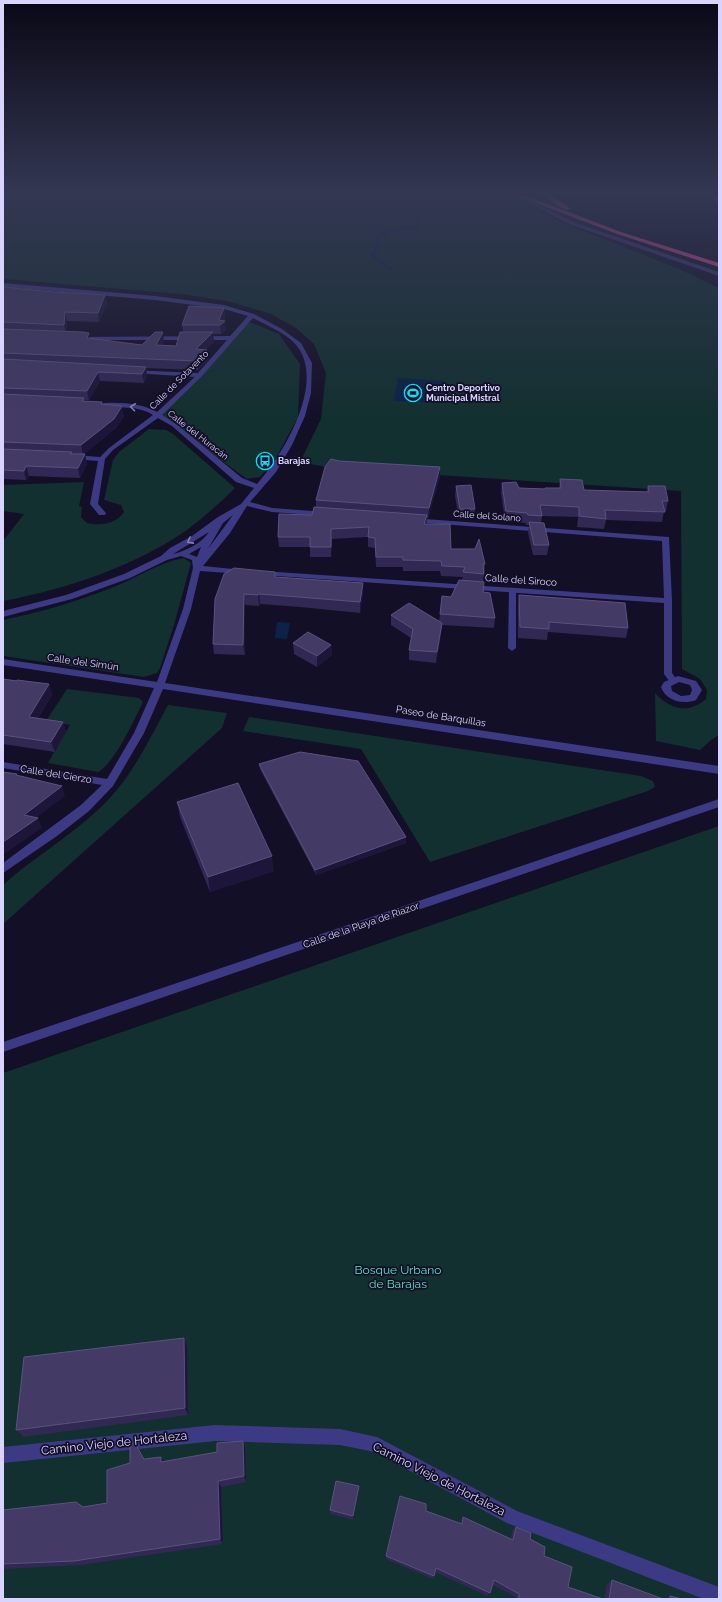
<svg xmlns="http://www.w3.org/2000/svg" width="722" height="1602" font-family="Raleway,sans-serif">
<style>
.green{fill:#12302f}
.water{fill:#0c2248}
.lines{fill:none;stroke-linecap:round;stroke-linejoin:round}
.stream{stroke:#0c2248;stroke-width:3}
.service{fill:#3d3a85;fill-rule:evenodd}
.minor{fill:#3d3a85;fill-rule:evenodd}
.motorway{fill:#ff4fa3;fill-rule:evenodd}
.wall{fill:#312854}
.shaded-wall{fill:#1d163a}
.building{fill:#433a66;stroke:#5a527e}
.oneway{stroke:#837fbc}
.labels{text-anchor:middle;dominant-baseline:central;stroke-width:3.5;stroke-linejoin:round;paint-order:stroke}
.far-street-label{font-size:9px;fill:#d9d4ff;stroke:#130f26}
.far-poi-label{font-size:9px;font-weight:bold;fill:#d9d4ff;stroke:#130f26;text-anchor:start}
.street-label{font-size:10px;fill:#d9d4ff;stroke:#130f26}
.near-park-label{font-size:12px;fill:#5fe0c0;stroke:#130f26}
.near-street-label{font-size:12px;fill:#d9d4ff;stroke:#130f26}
</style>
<rect width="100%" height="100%" fill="#130f26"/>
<g class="green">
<path d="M3 195H506L563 223 677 268 719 288V735L711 740 700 750 656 741 655 693C671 710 688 714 706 699L707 690 700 679 682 669 681 491 331 468 300 462 321 419 326 373 314 344 296 328 271 314 227 301 181 294 3 279Z"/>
<path d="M247 321 279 334 300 364 298 417 276 458 260 477 247 479 158 415Z"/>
<path d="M149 429 166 430 173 434 235 488C220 503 204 517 187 530 133 567 67 589 3 601V541L24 514 3 511V485L84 482 79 506 82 507 81 517 87 523C100 526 116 524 124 512L121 505 104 500 113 460 119 452Z"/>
<path d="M184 558 191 563 174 625 160 668 157 673 144 677 3 656V620C41 612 79 601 116 586 138 577 160 562 184 558Z"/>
<path d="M67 689 139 698 143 702C134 720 115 763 98 772L48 763 70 725 46 721Z"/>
<path d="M168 705 227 713 222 728 3 924V885C34 857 71 836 101 807 131 779 149 740 168 705Z"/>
<path d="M249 717 641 776 653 781 655 787 648 791 430 862 361 749 243 731Z"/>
<path d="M719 826V1599H3V1073Z"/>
</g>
<g class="water">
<path d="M398 378 444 381 441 403 394 401Z"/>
<path d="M277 622 290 623 287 639 275 638Z"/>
</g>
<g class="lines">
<path class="stream" d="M391 269 372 256 380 245 376 238 392 230 417 227 421 204"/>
<g class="service">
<path d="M513 195H520L573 222 719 272V276L569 224Z"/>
<path d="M509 588H515L516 590V648L512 651 508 648Z"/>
<path d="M678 676 696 681 702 690 696 700C683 705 666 701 661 687L664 682ZM679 682 690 685 692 690 690 695 681 696 672 691 671 686Z"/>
</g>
<g class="minor">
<path d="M3 283 155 296 224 305 254 314 282 329 301 343 312 363 311 393 305 416 292 445 276 472 250 502 272 508 326 512 330 514 326 516 272 512 247 506 230 533 203 566 243 570 247 572 243 574 200 571 191 609 165 683 719 766V774L163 689 144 733 113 786 89 811 57 836 3 873V863L81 805 102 785 3 768V762L107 779 134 733 154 688 3 665V659L157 682 183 609 193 568 192 560 181 556 167 560 130 578 72 599 3 617V611L66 595 124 574 161 556 170 548 192 536 218 517 241 504 254 488 236 482 172 426 158 418 113 450 105 459 98 504 106 513 105 515H99L90 504 98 461 73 459 69 457 73 455 100 457 109 448 153 415C138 405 118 408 100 407L98 406V404C114 401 143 403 157 412L195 377 133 373 130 371 131 370 198 373 227 340H77L75 339V337L230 336 248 316 224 309 155 300 3 287ZM253 318C266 325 288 334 297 346 326 383 283 455 257 484L242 478 176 424 162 415 202 376ZM233 515 208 549 223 523ZM209 532C202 543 186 551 173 554ZM201 547 197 557 189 554Z"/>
<path d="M411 518 669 537 672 601V673L677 680 673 683 670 682 664 674V603L262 575 258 573 262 571 664 598 662 541 414 522 410 520Z"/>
<path d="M719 799V807L3 1052V1042Z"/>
<path d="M215 1425 340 1429 377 1437 517 1511 719 1587V1599H704L507 1523 375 1452 340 1445 215 1441 3 1463V1447Z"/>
</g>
<g class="motorway">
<path d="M515 195H524L621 232 719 263V267L617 234Z"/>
<path d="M544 195H551L571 209 566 210 556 205Z"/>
<path d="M710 195H716L719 198V204Z"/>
</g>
</g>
<g class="wall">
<path d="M3 287 53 292 105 295 107 304 99 322 67 321 66 332 90 339 142 345 164 342 162 345 176 346 183 332 182 325 224 308 225 317 224 321 226 330 221 334H213L214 342 205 350 208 360 198 370 146 368 147 376 144 383 100 381 89 400H84V401L102 402 103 404 124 416 116 428 84 454H85L87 464 80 478 29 476 26 480 3 479Z"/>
<path d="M339 461 440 477 428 518H427L426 524 451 549 485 564 483 582V592L495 618 494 628 442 625 441 634 436 663 409 660V650L411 638 391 625V615L439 622 442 596 451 597 462 580 463 577 441 576 440 571H403V567H376L375 548 368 547V537L332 539 331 557H310V547H279L278 537 312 515 316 507V500Z"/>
<path d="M560 479 584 490 646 492 648 486 668 501 666 511H664L662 522 606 520 604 529 577 527 578 517 542 516 541 523 549 545 547 555H533L528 533 529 525H526V523L505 521 501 493 502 483 519 488 544 489 559 488Z"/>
<path d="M456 486 475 509 474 519H459L455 496Z"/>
<path d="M276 577 363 583V593L360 613 300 607 260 604 259 606 245 605V655L214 654 213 644 215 599Z"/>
<path d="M519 595 628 628 626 638 548 632 547 640 518 638V605Z"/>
<path d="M293 643 331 645 332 655 317 667 294 654Z"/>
<path d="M3 679 17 681 49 684 52 695 38 718 63 722 66 732 55 752 3 744Z"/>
<path d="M259 764 406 843 316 875 260 769Z"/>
<path d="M177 802 274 871 210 892 180 817Z"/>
<path d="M184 1338 187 1346 188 1415 24 1437 16 1430Z"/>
<path d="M245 1448 246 1482 221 1487 223 1544 81 1565 3 1569V1510L83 1507 107 1503 130 1463 140 1450 145 1459 161 1457 164 1462Z"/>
<path d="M359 1490 353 1520 331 1514 330 1510Z"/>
<path d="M463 1517 511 1539 512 1531 516 1527 530 1539 568 1587 603 1599H516V1597L493 1585 490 1593 487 1596 435 1572 433 1579 386 1559V1556L461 1523Z"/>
<path d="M612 1580 663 1599H604L607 1584Z"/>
<path d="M670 1596 682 1599H665Z"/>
</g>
<g class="shaded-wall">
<path d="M105 295 107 304 99 322 98 313Z"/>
<path d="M224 308 225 317 223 323 225 321 226 330 221 334 220 325 219 320Z"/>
<path d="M65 312 67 321 66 334 64 325Z"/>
<path d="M163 332 164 342 158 354 156 345Z"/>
<path d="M213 332 214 342 197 358 196 349Z"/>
<path d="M89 333 91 342 87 338Z"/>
<path d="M207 350 208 360 198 370 197 361Z"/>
<path d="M146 367 147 376 144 383 142 374Z"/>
<path d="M98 372 100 381 89 400 87 391Z"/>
<path d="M122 406 124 416 116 428 83 455 81 445Z"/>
<path d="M85 454 87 464 80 478 78 468Z"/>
<path d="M26 466 29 476 26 480 24 471Z"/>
<path d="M440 467V477L428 518 429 508Z"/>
<path d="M427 515 426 525 424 524Z"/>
<path d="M363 583V593L360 613V602Z"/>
<path d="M244 594 245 605V655L243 645Z"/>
<path d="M259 594 260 604 259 606 258 595Z"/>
<path d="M442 623 441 634 436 663 437 652Z"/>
<path d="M331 645 332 655 317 667V656Z"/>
<path d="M49 684 52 695 32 727 29 717Z"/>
<path d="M63 722 66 732 55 752 51 742Z"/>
<path d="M62 786 65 796 27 825 24 815Z"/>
<path d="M38 818 42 828 3 855V842Z"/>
<path d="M406 837V843L316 875 315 870Z"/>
<path d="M272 856 274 871 210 892 208 877Z"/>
<path d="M184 1338 187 1346 188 1415 185 1408Z"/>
<path d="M243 1441 245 1448 246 1482 244 1476Z"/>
<path d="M135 1443 140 1450 149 1466 144 1459Z"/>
<path d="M161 1457 166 1464 161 1462Z"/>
<path d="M218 1481 221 1487 223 1544 220 1539Z"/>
<path d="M359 1486V1490L353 1520V1516Z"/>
</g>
<g class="building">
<path d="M3 287 53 292 105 295 98 313 65 312 64 325 3 322Z"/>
<path d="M189 306 224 308 219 320 225 321 220 325H182Z"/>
<path d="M3 329 83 332 89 333 87 338 142 345 155 332H163L156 345 176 346 180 332H213L196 349 207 350 197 361 3 353Z"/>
<path d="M3 359 146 367 142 374 98 372 87 391 3 388Z"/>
<path d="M3 394 84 398 82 401 102 402 101 404 122 406 114 419 81 445 3 442Z"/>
<path d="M3 449 72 452 70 454H85L78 468 26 466 24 471 3 470Z"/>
<path d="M331 459 339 461 440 467 429 508 316 500 325 467Z"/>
<path d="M560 479 582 480 584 490 649 492 648 486H665L668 501H662L665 512 605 510 606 519 579 516V507L540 505 542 516 528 515 527 513 506 511 502 483 516 482 519 488 545 489V488H561Z"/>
<path d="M471 485 475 509H460L456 486Z"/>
<path d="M314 507 427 515 424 524H450L451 549H475L479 539 485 564H483L484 574 463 572 465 567 442 566 441 561 403 560V557H376L375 538 368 537 369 527 331 529V547H310V537H278L279 514 312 515Z"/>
<path d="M529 522 544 523 549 545H534Z"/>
<path d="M234 568 275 572V577L363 583 360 602 299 597 259 594 258 595 244 594 243 645 213 644 215 599 224 574Z"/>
<path d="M459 580 484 582 483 592 490 593 495 618 440 614 442 596 451 597Z"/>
<path d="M519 595 625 603 628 628 549 622V629L520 627Z"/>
<path d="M409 603 442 623 437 652 409 650 413 629 391 615Z"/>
<path d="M308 632 331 645 317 656 293 643Z"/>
<path d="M3 679 17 681V680L49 684 29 717 63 722 51 742 3 735Z"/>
<path d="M300 752 358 761 406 837 315 870 259 764Z"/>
<path d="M3 772 17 774 16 775 62 786 24 815 38 818 3 842Z"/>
<path d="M238 783 272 856 208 877 177 802Z"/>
<path d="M184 1338 185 1408 16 1430 24 1357Z"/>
<path d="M243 1441 244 1476 218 1481 220 1539 74 1561 3 1564V1510L76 1502 83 1507 107 1503V1470L130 1463V1444L135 1443 144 1459 161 1457V1462L217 1452V1443Z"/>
<path d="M336 1481 359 1486 353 1516 330 1510Z"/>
<path d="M400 1496 426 1504V1511L462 1524 463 1517 513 1540 516 1527 531 1533 530 1539 545 1547 544 1556 572 1567 568 1587 603 1599H519V1594L494 1580 490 1593 436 1568 434 1576 386 1556Z"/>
<path d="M612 1580 663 1599H609Z"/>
<path d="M670 1596 682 1599H670Z"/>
</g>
<defs><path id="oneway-chevron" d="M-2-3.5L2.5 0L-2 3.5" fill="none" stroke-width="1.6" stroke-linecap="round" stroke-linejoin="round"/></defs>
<g class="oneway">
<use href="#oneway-chevron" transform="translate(133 407) rotate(-173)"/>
<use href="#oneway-chevron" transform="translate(190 541) rotate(152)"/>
</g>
<linearGradient id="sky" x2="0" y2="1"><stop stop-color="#0a0815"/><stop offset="0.46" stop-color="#333752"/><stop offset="1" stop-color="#333752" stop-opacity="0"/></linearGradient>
<rect width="722" height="420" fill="url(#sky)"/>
<defs>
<symbol id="stadium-ring" viewBox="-11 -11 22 22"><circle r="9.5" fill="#130f26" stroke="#00e5ff" stroke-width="1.5"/><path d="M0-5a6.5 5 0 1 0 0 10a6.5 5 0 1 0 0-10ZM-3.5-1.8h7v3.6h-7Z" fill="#00e5ff"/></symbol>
<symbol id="bus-ring" viewBox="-11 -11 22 22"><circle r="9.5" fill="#130f26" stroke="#00e5ff" stroke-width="1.5"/><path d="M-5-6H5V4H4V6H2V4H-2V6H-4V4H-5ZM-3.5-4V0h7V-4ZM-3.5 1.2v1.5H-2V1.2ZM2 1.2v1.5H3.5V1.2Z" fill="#00e5ff"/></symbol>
</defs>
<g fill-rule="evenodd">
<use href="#stadium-ring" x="403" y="383" width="20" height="20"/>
<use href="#bus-ring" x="255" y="451" width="20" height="20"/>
</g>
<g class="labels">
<g class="far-street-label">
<text transform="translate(179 380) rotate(-45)">Calle de Sotavento</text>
<text transform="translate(198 435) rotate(38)">Calle del Huracán</text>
<text transform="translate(487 516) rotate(4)">Calle del Solano</text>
</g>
<g class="far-poi-label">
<text x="426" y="388">Centro Deportivo<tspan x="426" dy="10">Municipal Mistral</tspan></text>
<text x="278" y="461">Barajas</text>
</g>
<g class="street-label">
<text transform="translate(521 580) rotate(4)">Calle del Siroco</text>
<text transform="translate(83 662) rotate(8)">Calle del Simún</text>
<text transform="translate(441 716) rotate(9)">Paseo de Barquillas</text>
<text transform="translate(56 774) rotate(9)">Calle del Cierzo</text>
<text transform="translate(361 925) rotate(-19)">Calle de la Playa de Riazor</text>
</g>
<g class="near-park-label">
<text x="398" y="1270">Bosque Urbano<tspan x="398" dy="14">de Barajas</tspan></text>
</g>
<g class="near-street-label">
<text transform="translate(114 1443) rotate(-6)">Camino Viejo de Hortaleza</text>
<text transform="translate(439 1479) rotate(27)">Camino Viejo de Hortaleza</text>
</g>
</g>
<rect width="722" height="1602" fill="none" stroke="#d9d4ff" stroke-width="8"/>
</svg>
